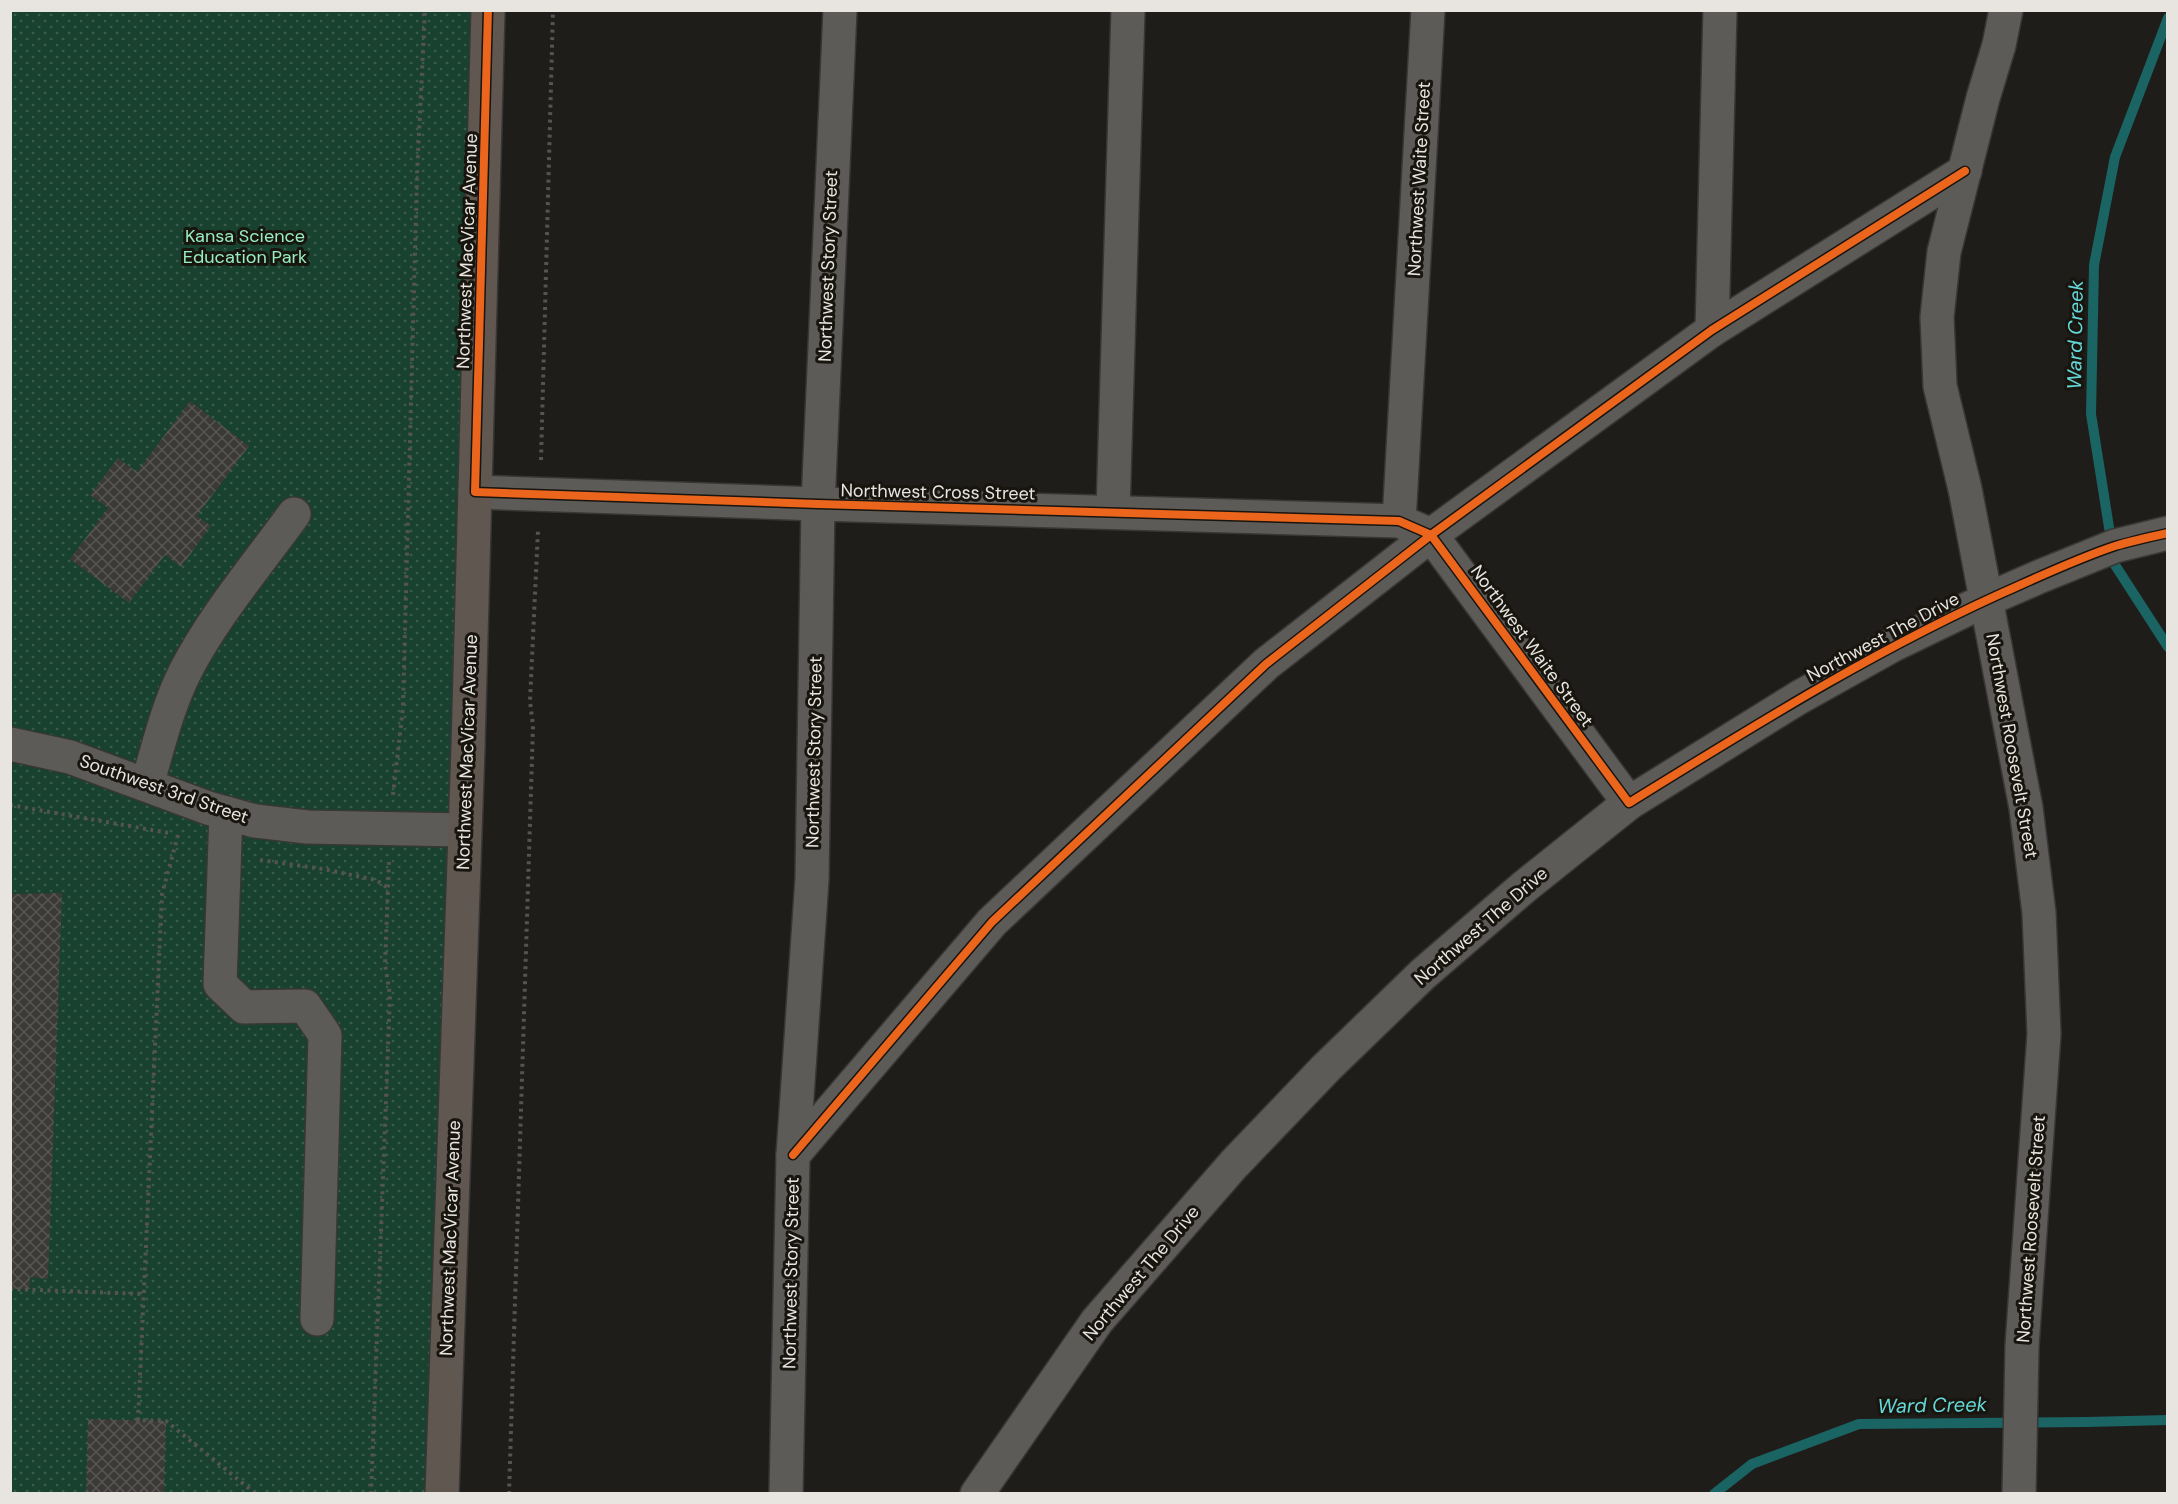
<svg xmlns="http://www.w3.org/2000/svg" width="2178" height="1504" font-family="'DM Sans',sans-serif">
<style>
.park{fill:url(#park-dots)}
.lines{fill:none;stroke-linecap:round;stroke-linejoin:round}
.stream{stroke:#1a6464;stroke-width:10}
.building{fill:url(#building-cross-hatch)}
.minor-casing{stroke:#393735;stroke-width:36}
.major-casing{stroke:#393735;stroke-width:36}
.path{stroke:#565452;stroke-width:4;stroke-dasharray:3 4.5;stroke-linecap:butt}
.minor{stroke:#5d5b58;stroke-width:33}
.major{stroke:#5f5750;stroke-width:33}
.cycleway-casing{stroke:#18140e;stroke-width:11}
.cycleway{stroke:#eb651d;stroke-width:8}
.labels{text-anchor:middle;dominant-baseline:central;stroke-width:6;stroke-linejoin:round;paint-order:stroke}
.street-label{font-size:18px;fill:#e8e5e0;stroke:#18140e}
.park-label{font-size:18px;fill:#97eec1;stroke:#18140e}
.water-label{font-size:20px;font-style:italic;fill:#65d8d9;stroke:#18140e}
</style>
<defs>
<pattern id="park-dots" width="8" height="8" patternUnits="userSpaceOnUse" patternTransform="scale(1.5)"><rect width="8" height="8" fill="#18412f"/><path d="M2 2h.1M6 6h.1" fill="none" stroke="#3a5c4d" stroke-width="1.8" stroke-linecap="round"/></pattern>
<pattern id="building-cross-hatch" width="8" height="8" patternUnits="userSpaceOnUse" patternTransform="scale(1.5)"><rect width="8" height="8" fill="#3c3a37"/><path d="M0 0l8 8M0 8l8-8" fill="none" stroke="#585654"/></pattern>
</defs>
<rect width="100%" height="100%" fill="#1f1d1a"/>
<path class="park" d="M10 11H488L438 1493H11Z"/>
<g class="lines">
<g class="stream">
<path d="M2168 18 2115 157 2094 265 2091 414 2115 565 2168 647"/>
<path d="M1714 1494 1752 1464 1859 1424 2087 1422 2168 1420"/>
</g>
</g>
<g class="building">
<path d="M190 401 249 446 197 516 211 526 181 567 165 555 129 603 70 559 108 508 90 495 118 458 137 472Z"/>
<path d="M62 893 48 1279 30 1277V1289H10V894Z"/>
<path d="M88 1419 166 1421 164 1494H86Z"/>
</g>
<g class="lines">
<defs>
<g id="minor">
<path d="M2006 10 1999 45 1983 98 1944 252 1937 317 1940 386 1965 489 2026 808 2039 913 2044 1034 2022 1346 2019 1494"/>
<path d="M1712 330 1720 10"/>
<path d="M475 492 818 504 1399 521 1431 535 1629 803"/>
<path d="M1113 512 1128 10"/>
<path d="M1399 521 1428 10"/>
<path d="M10 744 70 757 208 808 255 821 307 827 463 830"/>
<path d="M147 785C158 748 167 708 185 672 213 617 257 565 294 514"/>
<path d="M226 813 220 984 244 1007 305 1006 325 1035 317 1319"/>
<path d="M793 1155 992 922 1266 664 1431 535 1712 330 1965 171"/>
<path d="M786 1494 793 1155 812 879 818 504 840 10"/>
<path d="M977 1494 1097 1321 1234 1164 1326 1068 1423 974 1524 887 1629 803 1798 698 1891 646 1986 600 2041 576 2115 546 2168 533"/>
</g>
<path id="major" d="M442 1494 468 747 488 10"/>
</defs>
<use href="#minor" class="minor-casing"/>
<use href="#major" class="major-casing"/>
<g class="path">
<path d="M541 460 553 10"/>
<path d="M393 795 403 707 417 175 425 10"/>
<path d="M10 805 169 833"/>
<path d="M178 835 162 894 138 1420 166 1421 256 1494"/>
<path d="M260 860 323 869 376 880 388 888"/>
<path d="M10 1289 144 1294"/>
<path d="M371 1494 390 995 385 964 389 862"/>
<path d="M509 1494 533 726 530 701 538 530"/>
</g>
<use href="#minor" class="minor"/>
<use href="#major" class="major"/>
<defs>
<g id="cycleway">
<path d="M488 10 475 492 818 504 1399 521 1431 535 1629 803C1755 725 1881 646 2018 586 2049 572 2082 557 2115 546 2132 541 2150 537 2168 533"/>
<path d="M793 1155 992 922 1266 664 1431 535 1712 330 1965 171"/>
</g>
</defs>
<use href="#cycleway" class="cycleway-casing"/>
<use href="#cycleway" class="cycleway"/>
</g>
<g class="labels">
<g class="street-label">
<text transform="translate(1419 179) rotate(-87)">Northwest Waite Street</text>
<text transform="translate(467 251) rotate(-88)">Northwest MacVicar Avenue</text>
<text transform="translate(828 266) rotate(-88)">Northwest Story Street</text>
<text transform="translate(938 492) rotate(1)">Northwest Cross Street</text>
<text transform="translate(1883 637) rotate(-28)">Northwest The Drive</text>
<text transform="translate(1532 646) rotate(54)">Northwest Waite Street</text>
<text transform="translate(2012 746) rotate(80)">Northwest Roosevelt Street</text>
<text transform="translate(467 752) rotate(-88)">Northwest MacVicar Avenue</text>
<text transform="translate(814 752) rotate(-89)">Northwest Story Street</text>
<text transform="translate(164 789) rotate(19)">Southwest 3rd Street</text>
<text transform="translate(1481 926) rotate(-41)">Northwest The Drive</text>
<text transform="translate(2031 1229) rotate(-86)">Northwest Roosevelt Street</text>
<text transform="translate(450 1238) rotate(-88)">Northwest MacVicar Avenue</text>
<text transform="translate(791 1273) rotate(-89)">Northwest Story Street</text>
<text transform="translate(1141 1273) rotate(-50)">Northwest The Drive</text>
</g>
<g class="park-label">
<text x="245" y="236">Kansa Science<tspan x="245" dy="21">Education Park</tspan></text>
</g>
<g class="water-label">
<text transform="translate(2075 335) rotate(-89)">Ward Creek</text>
<text transform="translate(1932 1405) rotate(-1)">Ward Creek</text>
</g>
</g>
<rect width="2178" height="1504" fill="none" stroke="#e8e5e0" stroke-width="24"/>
</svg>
